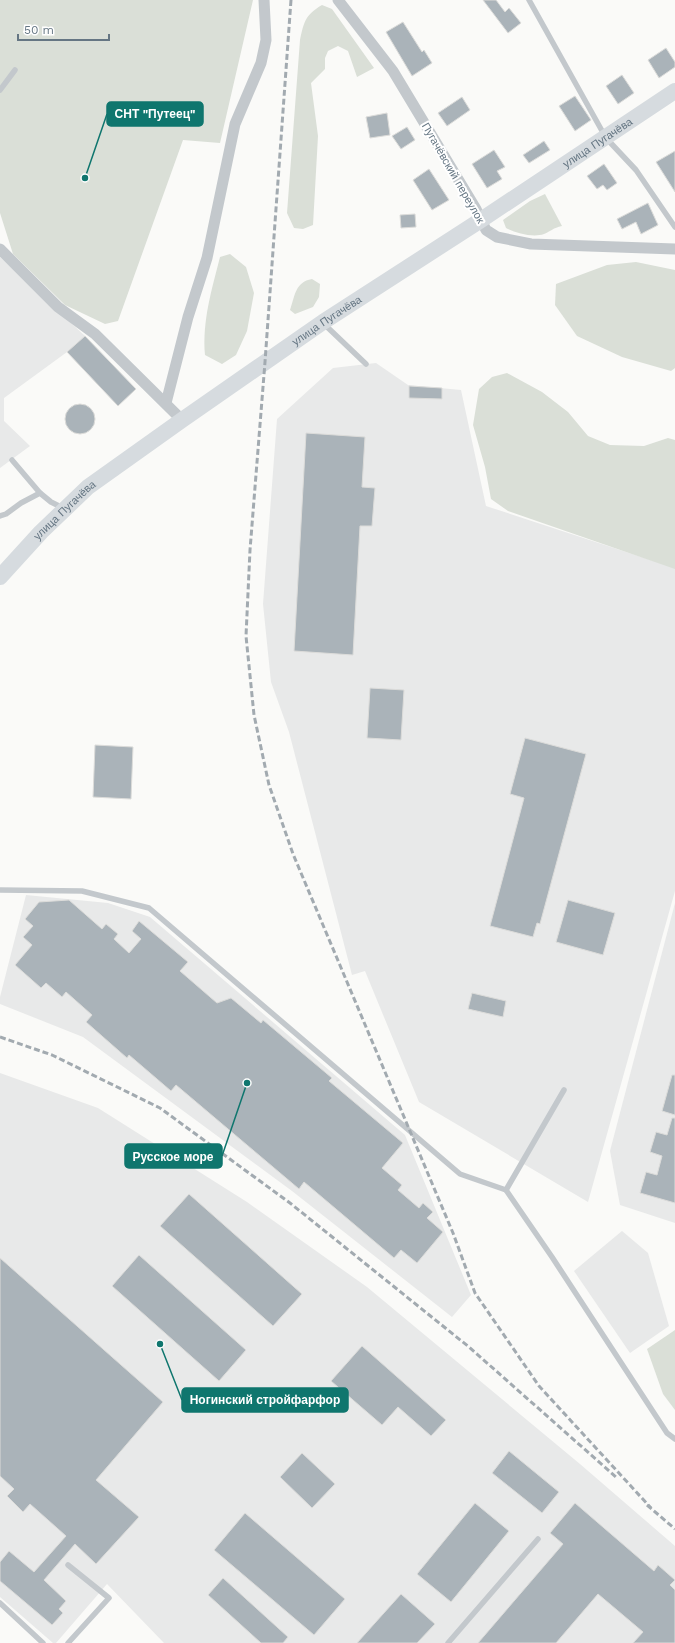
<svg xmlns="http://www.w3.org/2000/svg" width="675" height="1643" font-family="'Work Sans',sans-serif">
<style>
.built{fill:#e8e9e9}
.green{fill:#dadfd7}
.building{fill:#aab3b9;stroke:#dcdcda}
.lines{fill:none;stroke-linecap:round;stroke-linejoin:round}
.lane{stroke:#c3c8cc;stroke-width:5.5}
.street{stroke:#c3c8cc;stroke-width:11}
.secondary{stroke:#d6dbdf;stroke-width:16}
.rail{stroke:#a2aab0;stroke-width:3;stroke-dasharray:6 3;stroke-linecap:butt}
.labels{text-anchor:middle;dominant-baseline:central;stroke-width:4;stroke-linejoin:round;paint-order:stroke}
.street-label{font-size:11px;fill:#657683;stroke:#fff}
.leader{fill:none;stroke:#0f766e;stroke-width:1.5}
.callout-dot{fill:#0f766e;stroke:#fff;stroke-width:1.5}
.callout{fill:#0f766e;stroke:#0f766e;stroke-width:1.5}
.callout-label{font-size:12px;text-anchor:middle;font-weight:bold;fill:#fff}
</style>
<rect width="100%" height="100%" fill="#fafaf8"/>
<g class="built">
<path d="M0 257 85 336 67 352 4 398V421L30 446 0 468Z"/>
<path d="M376 363 408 385 461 390 486 506 675 568V891L588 1202 419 1102 365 971 352 975 289 732 271 682 263 604 277 419 333 368Z"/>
<path d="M26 895 108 903 150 917 405 1135 471 1295 452 1317 292 1191 83 1037 0 1004V997Z"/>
<path d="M675 903V1223L620 1205 610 1151Z"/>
<path d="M0 1073 98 1108 247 1202 367 1287 580 1464 675 1546V1643H164L107 1584 56 1643H53L0 1597Z"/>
<path d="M622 1231 648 1253 669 1326 630 1353 574 1271Z"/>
</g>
<g class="green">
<path d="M0 0H253L220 143 183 140 118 321 105 324 65 305 13 254 0 213Z"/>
<path d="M322 5 332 9 374 68 357 77 348 51 338 46 328 51 325 58V69L311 83 318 136 313 225 303 229 294 228 287 213 300 40C304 22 305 15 322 5Z"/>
<path d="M545 194 562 226C553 228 551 231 544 234 533 238 516 233 506 228L503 220 530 201Z"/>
<path d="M230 254 246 267 254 293 247 331 236 355 222 364 205 355C202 321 212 289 220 257Z"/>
<path d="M636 262 675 270V368L671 371 622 357 577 336 555 305 556 284 607 265Z"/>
<path d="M312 279 320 284 319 297 313 307 295 314 290 310C295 296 295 282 312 279Z"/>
<path d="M507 373 542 392 568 412 588 436 610 445 644 446 668 438 675 440V569L508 511 491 499 485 467 473 425 479 389 492 377Z"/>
<path d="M675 1330V1410L663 1394 647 1349Z"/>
</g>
<g class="building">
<path d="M483 0H496L505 12 509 8 521 23 508 33Z"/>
<path d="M403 22 422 52 424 50 432 63 412 76 386 32Z"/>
<path d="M666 48 675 62V67L659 78 648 60Z"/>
<path d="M622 75 634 93 618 104 606 86Z"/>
<path d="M575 96 591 120 575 131 559 106Z"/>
<path d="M462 97 470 110 447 126 438 113Z"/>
<path d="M387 113 390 135 370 138 366 117Z"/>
<path d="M407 127 415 140 401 149 392 136Z"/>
<path d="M544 141 550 150 529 163 523 155Z"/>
<path d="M494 150 505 167 497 171 502 179 487 188 472 164Z"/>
<path d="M675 151V192L656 162Z"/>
<path d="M604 164 617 183 607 190 603 185 597 189 587 176Z"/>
<path d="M429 169 449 200 432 210 413 180Z"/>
<path d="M648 203 658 225 641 234 636 222 622 229 617 219Z"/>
<path d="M415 214 416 227 401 228 400 215Z"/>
<path d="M85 336 136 389 118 406 67 352Z"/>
<path d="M409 386 442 388V399L409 398Z"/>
<circle cx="80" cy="419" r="15"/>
<path d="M306 433 365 437 362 487 375 488 372 526H360L353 655 294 651Z"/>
<path d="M370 688 404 690 401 740 367 738Z"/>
<path d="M525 738 586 754 540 924 537 923 533 937 490 926 524 798 510 794Z"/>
<path d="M95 745 133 747 131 799 93 797Z"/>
<path d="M69 900 102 929 106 924 118 934 114 939 129 953 141 939 132 931 139 921 188 962 180 971 217 1003 231 998 261 1023 263 1020 332 1078 329 1081 403 1143 382 1168 402 1185 398 1190 419 1208 423 1203 433 1212 427 1218 443 1232 417 1263 401 1250 394 1258 304 1182 299 1189 176 1085 171 1091 129 1055 127 1058 86 1022 92 1015 66 992 62 997 46 983 41 988 15 965 32 945 23 937 33 926 25 919 39 902Z"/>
<path d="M568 900 615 913 603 955 556 942Z"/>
<path d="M472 993 506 1001 503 1017 468 1009Z"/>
<path d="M672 1075H675V1115L662 1111Z"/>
<path d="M672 1118H675V1203L640 1193 646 1172 657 1175 662 1156 650 1152 656 1132 667 1135Z"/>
<path d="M189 1194 302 1294 273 1326 160 1226Z"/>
<path d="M139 1255 246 1350 219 1381 112 1286Z"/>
<path d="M0 1258 163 1402 96 1480 139 1517 96 1564 75 1544 44 1580 66 1601 59 1609 63 1613 52 1625 0 1581V1562L9 1551 34 1572 66 1536 30 1504 23 1512 7 1496 14 1489 0 1476Z"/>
<path d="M362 1346 446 1420 431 1436 398 1407 382 1425 331 1381Z"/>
<path d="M509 1451 559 1492 542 1513 492 1473Z"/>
<path d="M302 1453 335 1484 312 1508 280 1477Z"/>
<path d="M475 1503 509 1531 451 1602 417 1574Z"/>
<path d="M575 1503 654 1571 658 1565 675 1580 670 1585 675 1590V1643H633L643 1632 598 1594 556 1643H478L563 1544 550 1533Z"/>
<path d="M245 1513 345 1599 314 1635 214 1550Z"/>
<path d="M223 1578 288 1637 283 1643H261L208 1595Z"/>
<path d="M401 1594 435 1624 417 1643H357Z"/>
</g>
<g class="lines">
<g class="lane">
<path d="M529 0 606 138 636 170 675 227"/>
<path d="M0 90 15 70"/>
<path d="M324 324 366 364"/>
<path d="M12 460 40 493"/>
<path d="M0 516 6 514 21 503 40 493 51 502 63 508"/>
<path d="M0 890 82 891 149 908 460 1174 506 1190 564 1090"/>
<path d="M506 1190 552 1257 667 1433 675 1439"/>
<path d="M0 1603 43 1643"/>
<path d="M68 1643 109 1598 68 1565"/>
<path d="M448 1643 538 1539"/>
</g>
<g class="street">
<path d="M338 0 393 71 476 209 486 230 497 237 531 244 675 249"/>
<path d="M0 249 58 307 95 334 182 420"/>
<path d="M166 403 188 317 207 258 235 124 261 63 266 40 264 0"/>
</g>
<path class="secondary" id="s1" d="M0 577 41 532 88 487 182 420 323 322 481 220 675 91"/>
<g class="rail">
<path d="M291 0 265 362 250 550 246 636 254 715 269 785 293 854 453 1233 475 1293 539 1386 651 1508"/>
<path d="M0 1037 52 1055 160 1108 290 1203 469 1347 616 1477"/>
<path d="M647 1505 675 1529"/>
</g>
</g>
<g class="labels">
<g class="street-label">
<text stroke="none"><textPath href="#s1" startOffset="741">улица Пугачёва</textPath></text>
<text transform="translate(453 173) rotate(60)">Пугачёвский переулок</text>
<text stroke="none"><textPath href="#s1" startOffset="417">улица Пугачёва</textPath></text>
<text stroke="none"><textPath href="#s1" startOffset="93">улица Пугачёва</textPath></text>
</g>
</g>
<path class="leader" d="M85 178L107 114M247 1083L222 1156M160 1344L182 1400"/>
<g class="callout-dot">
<circle cx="85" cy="178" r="4"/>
<circle cx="247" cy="1083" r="4"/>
<circle cx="160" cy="1344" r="4"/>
</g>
<g class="callout">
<rect x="107" y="102" width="96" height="24" rx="4"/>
<rect x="125" y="1144" width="97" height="24" rx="4"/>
<rect x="182" y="1388" width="166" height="24" rx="4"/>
</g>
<g class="callout-label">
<text x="155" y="118">СНТ "Путеец"</text>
<text x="173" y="1161">Русское море</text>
<text x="265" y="1404">Ногинский стройфарфор</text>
</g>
<path d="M18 34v6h91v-6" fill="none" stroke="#657683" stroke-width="2"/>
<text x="24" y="34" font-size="12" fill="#657683" stroke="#ffffff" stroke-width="3" paint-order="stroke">50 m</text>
</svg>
